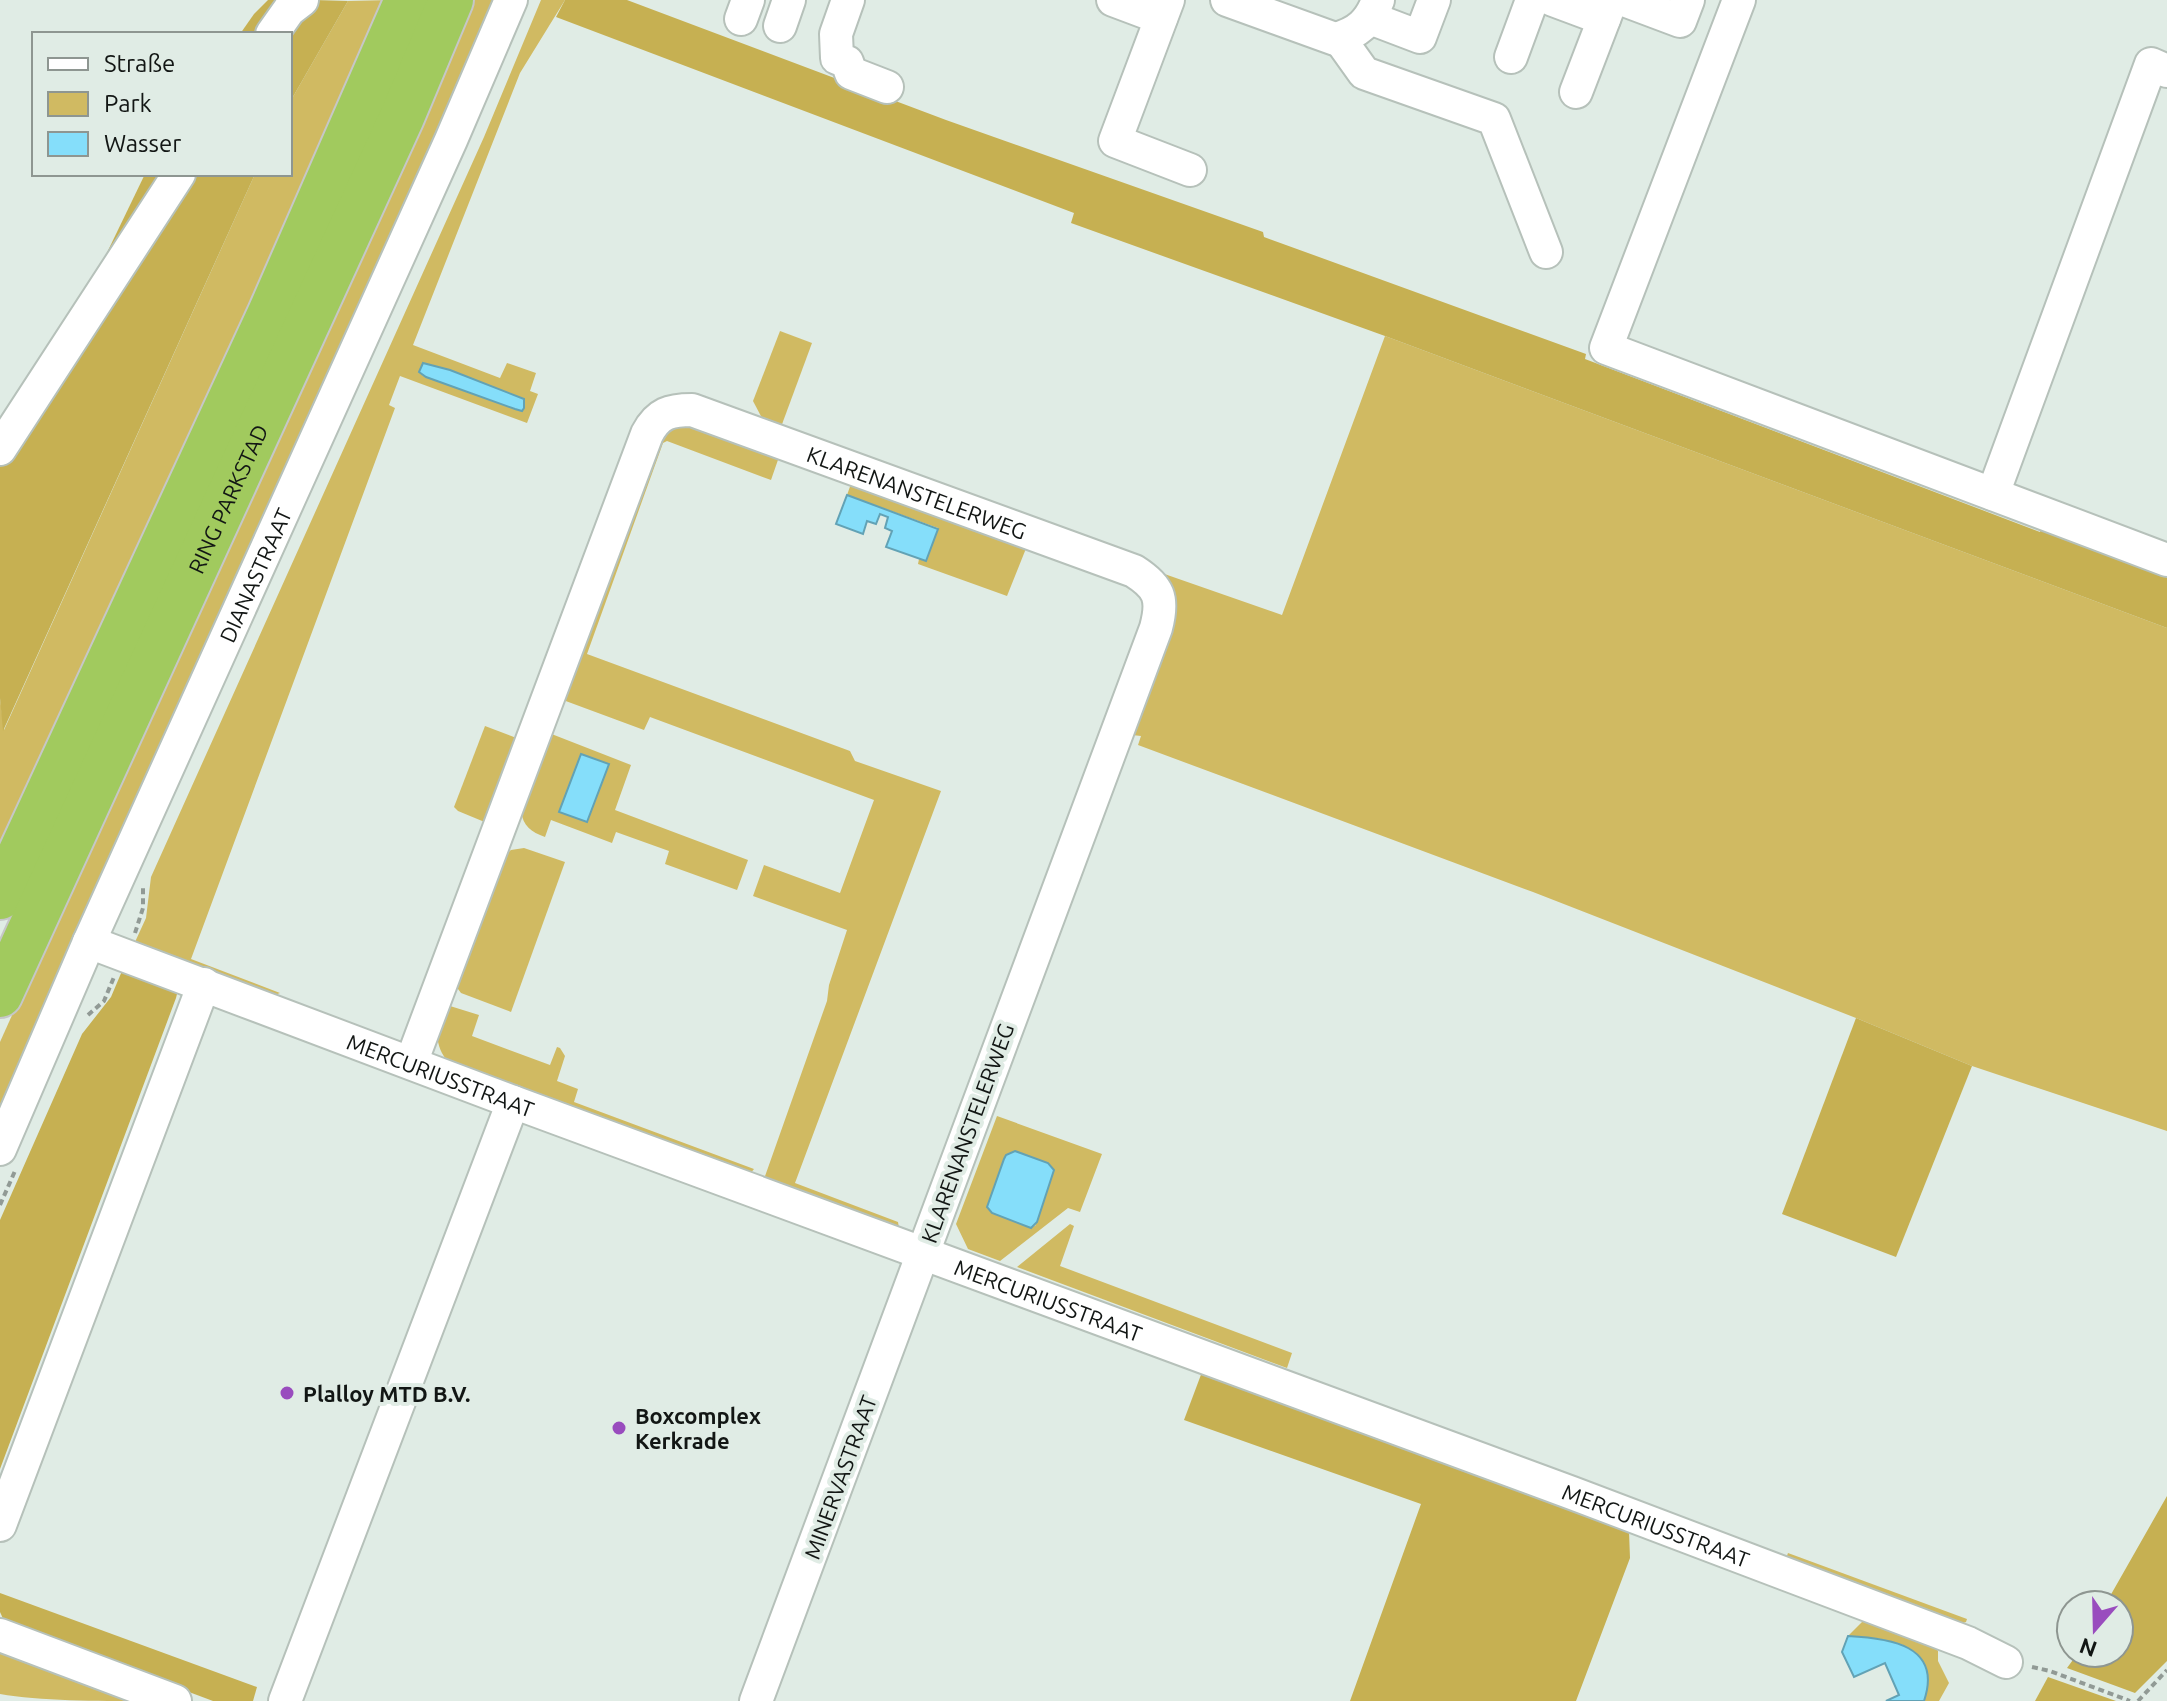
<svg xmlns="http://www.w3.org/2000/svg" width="2167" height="1701" font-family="Ubuntu,sans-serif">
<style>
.green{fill:#d0ba62;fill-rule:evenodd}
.forest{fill:#c6b052}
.water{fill:#85defa;stroke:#62a2b5;stroke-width:2}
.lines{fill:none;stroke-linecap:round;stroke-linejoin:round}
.minor-casing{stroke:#b6c1ba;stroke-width:36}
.highway-casing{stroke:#c6c7c7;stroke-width:48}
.path{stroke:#919a95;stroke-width:4;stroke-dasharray:6 4;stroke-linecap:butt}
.minor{stroke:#fff;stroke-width:32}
.highway{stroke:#a1ca5e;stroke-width:44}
.poi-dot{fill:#994cbe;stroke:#e0ece5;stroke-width:3}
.labels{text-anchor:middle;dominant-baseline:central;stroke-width:8;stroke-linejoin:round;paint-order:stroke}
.street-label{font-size:22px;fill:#121614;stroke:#e0ece5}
.poi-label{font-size:22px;font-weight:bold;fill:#121614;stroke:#e0ece5;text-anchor:start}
</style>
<rect width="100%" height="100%" fill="#e0ece5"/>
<g class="green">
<path d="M391 0 0 864V698L4 730 255 174H290V102L348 1Z"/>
<path d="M468 0H500L0 1123V1042Z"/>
<path d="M541 0H565L520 73 413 345 500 378 507 363 536 373 530 391 538 394 527 423 400 376 389 405 395 408 191 959 280 993 270 997 150 951 135 942 146 918 151 877 484 137ZM450 370 524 399V408L522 411 515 409 422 375Z"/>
<path d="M780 331 812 343 781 427 763 420 753 401Z"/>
<path d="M1385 336 2167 628V1131L1972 1066 1856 1018 1533 892 1138 745 1141 736 1132 735 1153 570 1282 615Z"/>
<path d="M681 422 779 457 771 480 667 441 663 443 587 654 850 751 855 761 941 791 795 1183 898 1222 899 1228 764 1179 827 1001 829 985 847 930 753 896 764 865 840 893 874 800 650 717 644 730 563 700 662 434Z"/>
<path d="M852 481 1027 546 1007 596 918 564 919 559 925 561 938 528 847 495Z"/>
<path d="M485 726 519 739 487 823 458 811 454 807Z"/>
<path d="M549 733 631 765 615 810 748 860 737 890 665 864 669 851 616 832 612 843 551 820 545 837C531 832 523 826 521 811Z"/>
<path d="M524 848 565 862 511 1012 461 993 455 985 504 856 511 850Z"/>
<path d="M450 1006 479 1015 472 1036 550 1065 557 1047 560 1048 565 1056 557 1081 578 1089 574 1102 754 1169 750 1174 449 1062C433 1047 434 1021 450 1006Z"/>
<path d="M997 1116 1102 1154 1080 1212 1068 1208 1000 1261 968 1249 956 1224ZM1004 1159 1036 1225 1031 1228 992 1213 987 1207Z"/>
<path d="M1070 1224 1074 1226 1060 1266 1292 1353 1287 1368 1017 1267Z"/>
<path d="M1788 1553 1967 1619 1966 1622 1957 1625 1785 1561Z"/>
<path d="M1865 1619 1935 1647 1938 1651V1661L1949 1683 1939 1701H1924L1927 1692 1903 1645 1881 1639 1848 1636Z"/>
<path d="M0 1651 141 1701C101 1701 38 1701 0 1694Z"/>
</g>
<g class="forest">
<path d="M268 0H291L265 34H240L254 14Z"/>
<path d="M314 0 348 1 290 102V34Z"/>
<path d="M565 0H627L946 120 1263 232 1264 237 1586 354 1585 359 2040 532 2042 526 2167 574V628L1385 336 1071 223 1074 213 556 17Z"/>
<path d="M145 174H173L102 263Z"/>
<path d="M188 174H255L3 731 0 698V459Z"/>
<path d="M122 971 178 990 176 998 0 1469V1220L82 1034 111 997Z"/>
<path d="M1856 1018 1972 1066 1896 1257 1782 1214Z"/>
<path d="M1202 1372 1629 1531 1630 1558 1576 1701H1350L1421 1504 1184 1420Z"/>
<path d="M2167 1496V1661L2135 1693 2067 1668 2078 1653H2119V1605H2105Z"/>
<path d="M0 1593 257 1687 253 1701H213L5 1623 0 1612Z"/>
<path d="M2048 1677 2116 1701H2035Z"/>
</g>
<g class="water">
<path d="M423 363 450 370 524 399V408L522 411 515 409 426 377 419 372Z"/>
<path d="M847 495 938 529 926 561 886 547 892 531 885 528 888 517 880 514 876 524 867 521 863 534 836 524Z"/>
<path d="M581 754 609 764 587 822 559 812Z"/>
<path d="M1015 1151 1048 1163 1054 1170 1037 1222 1031 1228 992 1213 987 1207 1004 1159 1006 1155Z"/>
<path d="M1848 1636C1889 1638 1943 1645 1924 1701H1886L1899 1695 1885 1663 1854 1677 1842 1652Z"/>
</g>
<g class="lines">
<defs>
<g id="minor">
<path d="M848 0 836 34 837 58 847 62 851 73 887 87"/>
<path d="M1113 0 1161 18"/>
<path d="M1168 0 1115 141 1190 170"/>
<path d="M1227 0 1335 39C1358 33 1370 22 1378 0"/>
<path d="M1553 0 1604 19"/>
<path d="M1624 0 1680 21 1688 0"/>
<path d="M1739 0 1606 348 2167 560"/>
<path d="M1370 18 1420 37 1434 0"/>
<path d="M741 19 748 0"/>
<path d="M780 26 789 0"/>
<path d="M272 34 289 10 302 0"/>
<path d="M1339 38 1364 73 1494 119 1546 252"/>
<path d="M1511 57 1532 0"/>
<path d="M1576 92 1611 1"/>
<path d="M0 449 179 174"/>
<path d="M1993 494 2151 64 2167 71"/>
<path id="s1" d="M89 942 513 1102 1572 1493 1968 1643 2006 1662"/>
<path id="s2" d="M411 1063 647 434C658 413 670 410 692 410L1134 571C1159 587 1164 598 1156 628L756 1701"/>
<path id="s3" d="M0 1149 89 942 451 140 511 0"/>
<path d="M0 1525 204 984"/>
<path d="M0 1635 175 1701"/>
<path d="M285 1701 513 1102"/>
</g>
<g id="highway">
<path d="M0 897 270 313 407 0"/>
<path id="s4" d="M0 995 402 117 451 0"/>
</g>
</defs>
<use href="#minor" class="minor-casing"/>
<use href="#highway" class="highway-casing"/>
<g class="path">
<path d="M135 933 143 908V887"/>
<path d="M88 1015 104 1001 114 977"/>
<path d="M0 1205 15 1171"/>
<path d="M2032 1667 2050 1671 2130 1701"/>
<path d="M2138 1701 2167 1670"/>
</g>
<use href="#minor" class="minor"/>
<use href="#highway" class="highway"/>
</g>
<g class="poi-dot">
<circle cx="287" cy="1393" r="8"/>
<circle cx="619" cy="1428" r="8"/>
</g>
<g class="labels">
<g class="street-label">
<text stroke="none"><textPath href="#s2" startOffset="966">KLARENANSTELERWEG</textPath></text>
<text stroke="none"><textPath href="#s4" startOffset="546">RING PARKSTAD</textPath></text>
<text stroke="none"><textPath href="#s3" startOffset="628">DIANASTRAAT</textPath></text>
<text stroke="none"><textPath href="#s1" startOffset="376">MERCURIUSSTRAAT</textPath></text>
<text transform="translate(967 1133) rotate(-70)">KLARENANSTELERWEG</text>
<text stroke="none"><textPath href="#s1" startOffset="1024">MERCURIUSSTRAAT</textPath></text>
<text transform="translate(840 1477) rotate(-70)">MINERVASTRAAT</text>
<text stroke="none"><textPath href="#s1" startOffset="1672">MERCURIUSSTRAAT</textPath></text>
</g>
<g class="poi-label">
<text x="303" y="1393">Plalloy MTD B.V.</text>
<text x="635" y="1415">Boxcomplex<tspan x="635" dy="25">Kerkrade</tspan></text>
</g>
</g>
<rect x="32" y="32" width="260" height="144" fill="#e0ece5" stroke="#8e9691" stroke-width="2"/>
<rect x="48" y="58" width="40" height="12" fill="#ffffff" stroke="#8e9691" stroke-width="2"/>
<text x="104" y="72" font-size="24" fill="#121614">Straße</text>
<rect x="48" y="92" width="40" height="24" fill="#d0ba62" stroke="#8e9691" stroke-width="2"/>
<text x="104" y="112" font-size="24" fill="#121614">Park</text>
<rect x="48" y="132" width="40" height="24" fill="#85defa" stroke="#8e9691" stroke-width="2"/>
<text x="104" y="152" font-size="24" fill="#121614">Wasser</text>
<g transform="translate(2095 1629) rotate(200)"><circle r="38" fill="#e0ece5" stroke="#8e9691" stroke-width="2"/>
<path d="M0-6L14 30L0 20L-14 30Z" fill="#994cbe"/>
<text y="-12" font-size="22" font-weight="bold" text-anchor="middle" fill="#121614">N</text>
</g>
</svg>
